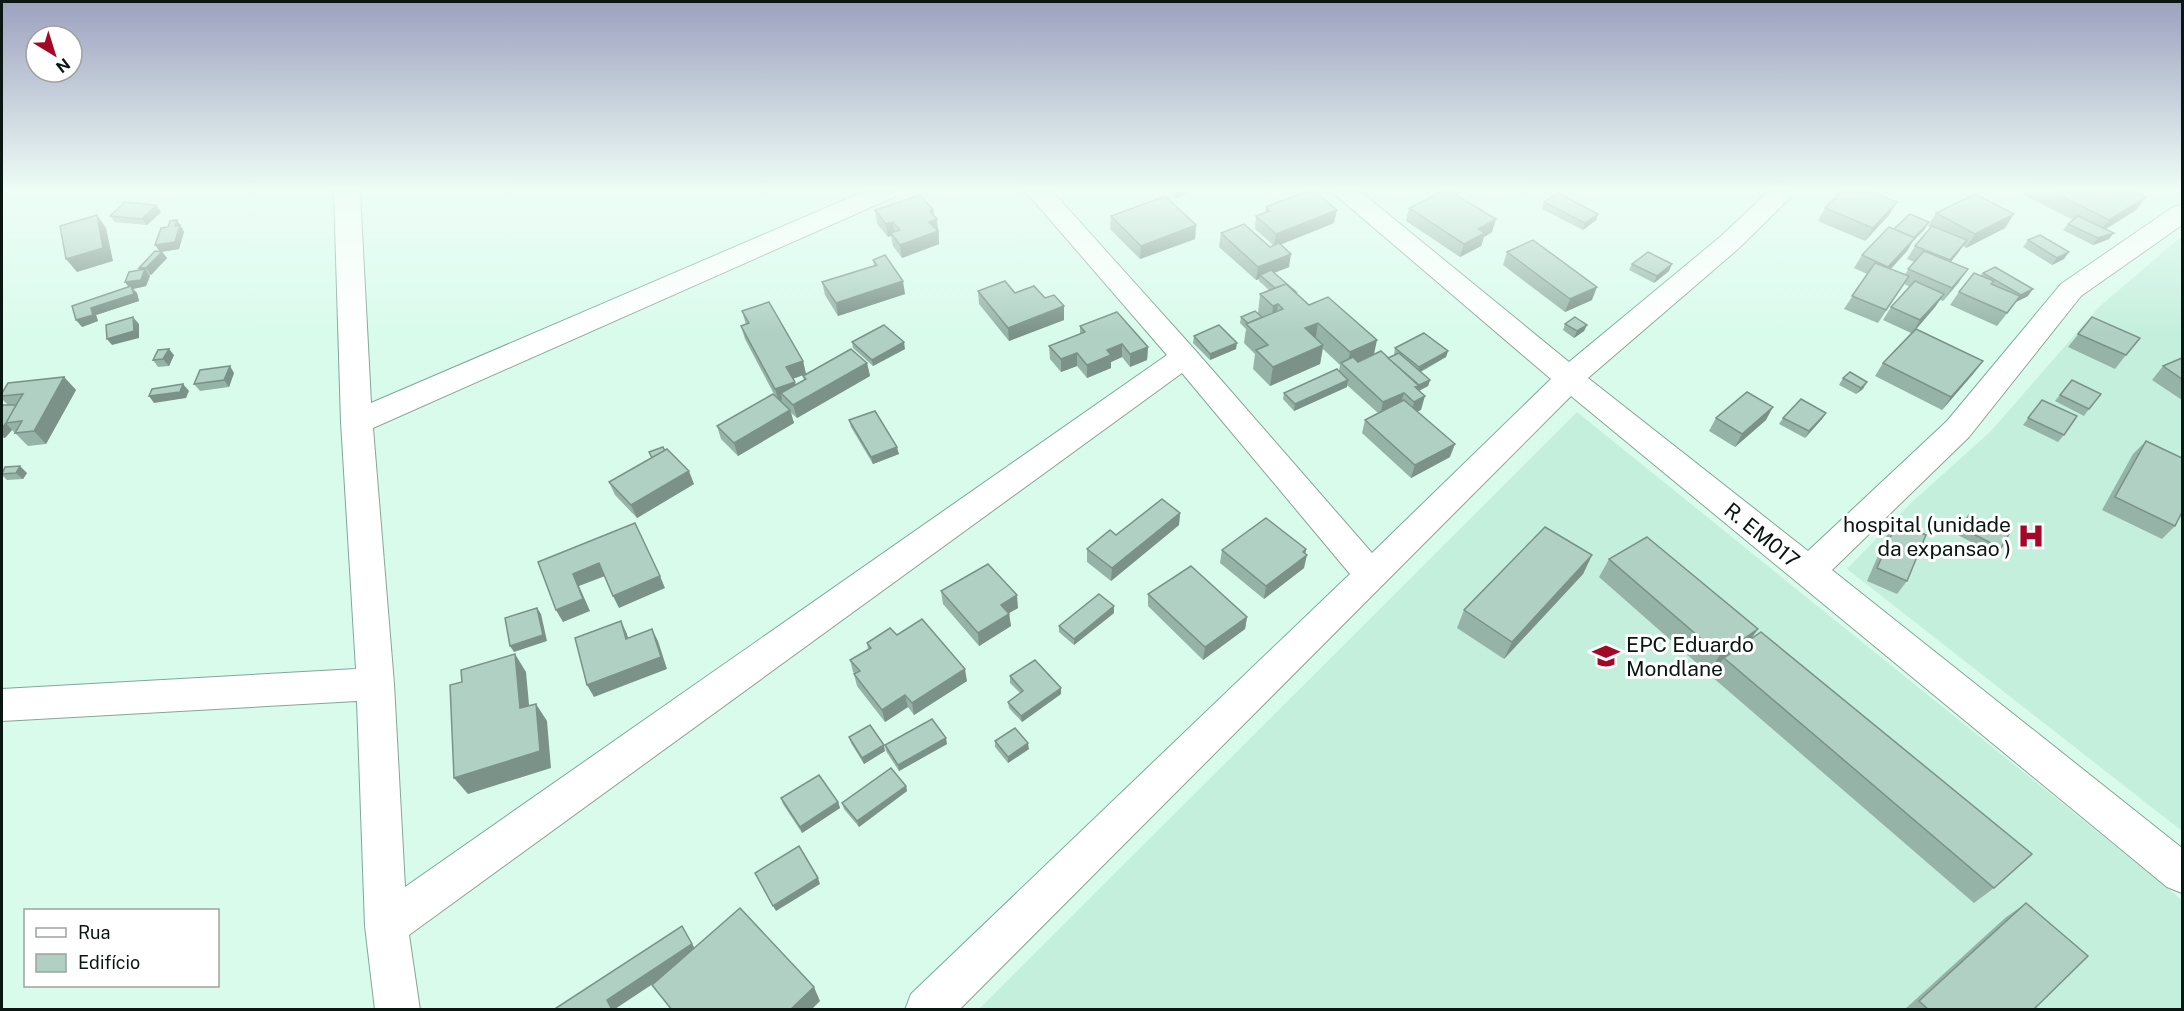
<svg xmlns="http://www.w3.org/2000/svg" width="2184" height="1011" font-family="'Public Sans',sans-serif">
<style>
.built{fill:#c4efdd}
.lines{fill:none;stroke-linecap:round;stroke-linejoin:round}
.street-casing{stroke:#85a598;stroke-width:2}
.street{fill:#fff;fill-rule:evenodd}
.wall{fill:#96b3a7}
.shaded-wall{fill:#7a9288}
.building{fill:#afd0c2;stroke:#7a9288;stroke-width:1.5}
.labels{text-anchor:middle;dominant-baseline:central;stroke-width:6;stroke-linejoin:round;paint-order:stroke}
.poi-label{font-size:21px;fill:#0a1611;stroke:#fff;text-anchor:end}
.street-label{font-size:21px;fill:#0a1611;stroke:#fff}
</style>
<rect width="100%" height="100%" fill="#d9fbec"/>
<g class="built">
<path d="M2182 236V831L1847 569 1911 503 1991 431 2099 307Z"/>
<path d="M1577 412 2182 900V1009L978 1010Z"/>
</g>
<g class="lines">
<defs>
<path id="street" d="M334 192H360L371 403 863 192H898L894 197 373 428 394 684 405 887 1167 355 1026 192H1053L1195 350 1372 553 1551 379 1332 192H1361L1569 362 1720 237 1768 192H1796L1738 249 1588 378 1808 551 1947 421 2061 284 2173 207 2182 205V225L2081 296 1969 437 1832 570 2182 848V893L2167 887 1571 396 959 1010H905L911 994 1350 574 1182 373 409 935 420 1010H375L365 926 357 701 2 721V689L356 669 341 422Z"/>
</defs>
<use href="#street" class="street-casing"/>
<use href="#street" class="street"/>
</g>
<g class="wall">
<path d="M1169 192H1192L1176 198Z"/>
<path d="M2025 192H2136V210L2106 229 2109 239 2093 245 2063 230 2068 224 2073 220 2024 195Z"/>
<path d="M1544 202 1598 214 1596 220 1583 230 1542 209Z"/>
<path d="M1266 207 1334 223 1280 245 1289 267 1274 273 1296 292V293L1309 305 1374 355 1388 358 1394 355 1395 348 1448 351 1446 357 1421 372 1430 380 1428 386 1419 391 1421 410 1417 411 1450 457 1411 478 1362 433 1365 420 1378 413 1347 385V387L1294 411 1283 399 1284 393 1339 371 1340 365 1323 349 1320 364 1270 386 1253 369 1255 354 1244 343 1246 329 1240 323 1241 317H1262L1258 313 1260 294 1269 290 1259 281V279L1256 280 1219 247 1221 233 1270 247 1273 245 1255 229 1256 216 1265 213Z"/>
<path d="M1409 208 1492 232 1484 237 1481 246 1460 257 1406 221Z"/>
<path d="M1825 208 1889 215 1865 241 1818 221Z"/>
<path d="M875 210H933L939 232V244L902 258 893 246 891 236 888 237 877 224Z"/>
<path d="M161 212 147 225 115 222 110 216Z"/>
<path d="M1936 213 2005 228 1966 248 1963 246 1951 262 1959 282 1943 301 1940 300 1935 307 1916 329 1983 361 1973 374 1942 410 1875 376 1883 363 1911 333 1883 320 1891 307 1910 287 1904 284 1878 323 1844 309 1867 274 1854 268 1862 255 1894 229H1925L1913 241 1907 251 1891 269 1905 274 1914 262 1907 259 1915 246 1931 227 1928 226Z"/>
<path d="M1111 216 1196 225 1195 239 1140 259 1110 229Z"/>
<path d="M182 227 184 232 179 249 162 252 167 258 151 275H149L150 276 146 286 133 289 137 293 139 301 96 315 98 321 82 327 129 287 125 282 140 270 139 268 160 251Z"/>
<path d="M2028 240 2064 259 2052 265 2023 247Z"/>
<path d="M1507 252 1592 300 1565 312 1503 265Z"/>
<path d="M873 260 905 294 838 316 825 295 822 282 874 266Z"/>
<path d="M1632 264 1669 271 1654 283 1629 270Z"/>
<path d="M1983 273 2028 296 2016 302 1997 326 1950 305 1959 292 1981 275Z"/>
<path d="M978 291 1015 293 1045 298 1064 306V320L1009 341 979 304Z"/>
<path d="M742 311 803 361 806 374 793 379 795 385 804 380 803 376 867 363 870 376 797 418 791 413 794 423 738 456 721 439 717 426 776 398 745 339 741 326 746 325Z"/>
<path d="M2092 317 2126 355 2115 369 2068 347Z"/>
<path d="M1565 324 1587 325 1584 331 1574 338 1563 330Z"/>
<path d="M1080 326 1148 347 1147 360 1130 367 1122 357 1111 362V368L1087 378 1077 366 1061 372 1050 359 1049 346 1080 334Z"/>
<path d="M1194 336 1236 349 1210 360 1193 343Z"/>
<path d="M852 342 905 349 873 366 853 348Z"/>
<path d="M174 355 169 366 158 367 153 360Z"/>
<path d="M2182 358V400L2152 380 2163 366Z"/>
<path d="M234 373 229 387 200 391 194 384Z"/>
<path d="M64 377 76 390 46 444 28 446 12 430 5 438H2V407L8 405 2 399V393Z"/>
<path d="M1843 378 1863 389 1856 394 1839 385Z"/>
<path d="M2072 380 2089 409 2084 416 2055 401Z"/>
<path d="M2042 400 2064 435 2058 442 2023 425Z"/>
<path d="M1826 413 1822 419 1805 438 1779 424 1783 418Z"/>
<path d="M1716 418 1766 420 1735 447 1709 431Z"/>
<path d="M849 420 899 454 873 464 851 427Z"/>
<path d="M2146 441 2175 526 2162 539 2102 510 2133 454Z"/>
<path d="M665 451 694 484 637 518 615 495 609 482Z"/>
<path d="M2 472 27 473 23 479 7 480 2 475Z"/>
<path d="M1180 513 1179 525 1111 581 1087 562V549L1116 535Z"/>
<path d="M1969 515 2001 548 1996 555 1956 534Z"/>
<path d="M1897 522 1907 581 1897 594 1867 581 1887 535Z"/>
<path d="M1306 549 1304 568 1264 599 1220 563 1222 550Z"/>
<path d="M1592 555 1583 574 1504 659 1457 628 1464 610Z"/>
<path d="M1609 559 1758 629 1751 639 1994 888 1974 903 1711 676 1718 666 1708 673 1599 577Z"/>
<path d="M941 591 1018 608 1009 613 1011 626 979 646 943 604Z"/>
<path d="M1148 594 1247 617 1245 629 1203 660 1148 606Z"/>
<path d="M1114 606V613L1074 645 1059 632V626Z"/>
<path d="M897 635 967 681 914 715 908 707 885 722 857 686 854 674H855L853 672 850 660 868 649 867 643Z"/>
<path d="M1010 676 1061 694 1022 722 1009 708 1008 702 1020 693 1010 683Z"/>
<path d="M849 737 885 751 864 764 851 743Z"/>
<path d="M995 741 1029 749 1008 763 995 747Z"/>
<path d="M947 744 899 771 886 751 885 745Z"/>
<path d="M906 786 907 791 859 827 844 809 842 803Z"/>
<path d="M781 798 838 802 840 808 802 833 783 804Z"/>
<path d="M2026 903 2033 1010H1904L2005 918Z"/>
</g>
<g class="shaded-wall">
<path d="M1176 192H1192L1176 198Z"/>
<path d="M2146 197 2136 210 2099 233 2109 220Z"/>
<path d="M1897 202 1889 215 1865 241 1873 228Z"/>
<path d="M156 205 161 212 147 225 142 219Z"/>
<path d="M933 210 934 220 937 219 939 244 902 258 900 245 929 222 930 211Z"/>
<path d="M1337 210 1334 223 1274 247 1276 234Z"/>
<path d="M1598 214 1596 220 1583 230 1585 223Z"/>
<path d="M2014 214 2005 228 1966 248 1975 234Z"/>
<path d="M97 215 106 228 113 261 77 272 66 259Z"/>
<path d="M1496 219 1492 232 1484 237 1481 246 1460 257 1464 244 1478 229Z"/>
<path d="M177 220 184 232 179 249 160 252 155 245 175 226Z"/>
<path d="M893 222 895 235 891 233V236L888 237 886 224Z"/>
<path d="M1929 222 1925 229 1913 241 1907 251 1880 280 1888 267 1913 239Z"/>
<path d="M1196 225 1195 239 1140 259 1141 246Z"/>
<path d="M2114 233 2109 239 2093 245 2098 238Z"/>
<path d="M1967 240 1958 253 1941 273 1950 260Z"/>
<path d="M162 252 167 258 151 275 146 268Z"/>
<path d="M2069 252 2064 259 2052 265 2057 258Z"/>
<path d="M1291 254 1289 267 1263 277 1260 275 1259 279 1256 280 1258 267Z"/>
<path d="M1672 264 1669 271 1654 283 1657 276Z"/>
<path d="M145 269 150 276 146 286 133 289 137 293 139 301 96 315 98 321 82 327 76 320 91 308 130 289 125 282Z"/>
<path d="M1968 269 1959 282 1943 301 1952 288Z"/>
<path d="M903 281 905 294 838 316 836 303Z"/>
<path d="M1597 287 1592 300 1565 312 1570 299Z"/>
<path d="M2033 289 2028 296 2016 302 2021 295Z"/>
<path d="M1944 294 1935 307 1912 334 1920 320Z"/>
<path d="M1278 304 1275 323 1271 325 1273 306Z"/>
<path d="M1064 306V320L1009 341 1008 328Z"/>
<path d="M133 317 139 324V338L112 345 107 339Z"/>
<path d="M1318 323 1315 342 1305 328Z"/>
<path d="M1587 325 1584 331 1574 338 1577 331Z"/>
<path d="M1377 340 1373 359 1347 368 1350 352Z"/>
<path d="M904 342 905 349 873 366 872 360Z"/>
<path d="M1237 343 1236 349 1210 360V354Z"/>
<path d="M1122 344V357L1111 362V368L1087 378V365L1107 350Z"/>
<path d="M1323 345 1320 364 1270 386 1273 367Z"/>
<path d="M1148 347 1147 360 1130 367V354Z"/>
<path d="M169 349 174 355 169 366 163 359Z"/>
<path d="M1448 351 1446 357 1417 373 1419 367Z"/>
<path d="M1077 353V366L1061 372V359Z"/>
<path d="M803 361 806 374 789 380 786 367Z"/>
<path d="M1983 361 1973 374 1942 410 1951 397Z"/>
<path d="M867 363 870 376 797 418 793 405Z"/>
<path d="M230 366 234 373 229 387 224 380Z"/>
<path d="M64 377 76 390 46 444 34 431Z"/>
<path d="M1348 380 1347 387 1294 411 1295 404Z"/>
<path d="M1430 380 1428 386 1418 391 1416 399 1412 401 1415 387Z"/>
<path d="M795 382 798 395 781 393 782 400 779 402 775 389Z"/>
<path d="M1867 382 1863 389 1856 394 1861 388Z"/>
<path d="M183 384 189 391 186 398 154 403 149 396Z"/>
<path d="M1404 393 1400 406 1380 415 1383 402Z"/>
<path d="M1425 396 1421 410 1410 415 1414 402Z"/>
<path d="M1773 407 1766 420 1735 447 1742 434Z"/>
<path d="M790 410 794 423 738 456 734 443Z"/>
<path d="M1826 413 1822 419 1805 438 1809 431Z"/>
<path d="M6 423 12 430 5 438 2 434V428Z"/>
<path d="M1455 444 1450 457 1411 478 1415 465Z"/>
<path d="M897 447 899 454 873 464 871 457Z"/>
<path d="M20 466 27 473 23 479 16 473Z"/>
<path d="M689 471 694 484 637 518 631 505Z"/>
<path d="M1180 513 1179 525 1111 581 1112 568Z"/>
<path d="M1306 549 1304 558 1307 555 1304 568 1264 599 1266 586Z"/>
<path d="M1592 555 1583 574 1504 659 1512 642Z"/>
<path d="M599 563 605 576 579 586 590 611 563 622 556 610 573 574Z"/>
<path d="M660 576 665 588 619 608 613 596Z"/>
<path d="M1017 595 1018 608 1002 617 1001 605Z"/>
<path d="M1114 606V613L1074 645V639Z"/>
<path d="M537 608 541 614 547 641 514 652 510 646Z"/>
<path d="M1009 614 1011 626 979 646 978 633Z"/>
<path d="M1247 617 1245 629 1203 660 1205 647Z"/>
<path d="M621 621 627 634 632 651 626 639Z"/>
<path d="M652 629 658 641 667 669 594 697 587 685Z"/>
<path d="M1758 629 1745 647 1724 658 1718 666 1708 673 1720 655Z"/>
<path d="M515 654 526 672 531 726 520 708Z"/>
<path d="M965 669 967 681 914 715 912 703Z"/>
<path d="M1061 688V694L1022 722 1021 716Z"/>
<path d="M905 695 908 707 885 722 882 710Z"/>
<path d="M536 704 547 721 551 768 468 794 454 778Z"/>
<path d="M946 738 947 744 899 771 898 765Z"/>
<path d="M1028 743 1029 749 1008 763V757Z"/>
<path d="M884 745 885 751 864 764 862 758Z"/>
<path d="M906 786 907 791 859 827 857 821Z"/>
<path d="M838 802 840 808 802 833 800 827Z"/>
<path d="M818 878 820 884 776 911 773 906Z"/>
<path d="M682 926 698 954 615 1009 616 1010H612L607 1000Z"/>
<path d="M814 987 820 1001 811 1010H790Z"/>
</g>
<g class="building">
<path d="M1304 192H1315L1337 210 1276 234 1256 216 1270 211 1266 207Z"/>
<path d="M1442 192H1451L1496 219 1478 229 1485 233 1464 244 1409 208Z"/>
<path d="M1841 192H1873L1897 202 1873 228 1825 208Z"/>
<path d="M2053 192H2136L2146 197 2109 220Z"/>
<path d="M1558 193 1598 214 1585 223 1544 202Z"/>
<path d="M1975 194 2014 214 1975 234 1936 213Z"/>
<path d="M920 195 933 210 930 211 937 219 929 222 938 231 900 245 891 233 900 230 893 222 886 224 875 210Z"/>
<path d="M1165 196 1196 225 1141 246 1111 216Z"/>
<path d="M125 202 156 205 142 219 110 216Z"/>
<path d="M1910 214 1929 222 1914 238 1894 229Z"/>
<path d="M97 215 103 248 66 259 60 226Z"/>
<path d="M2078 216 2114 233 2098 238 2068 224Z"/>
<path d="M177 220 175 226 180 225 175 242 155 245 161 228 168 227 170 221Z"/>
<path d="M1244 224 1270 247 1279 243 1291 254 1258 267 1221 233Z"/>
<path d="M1932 226 1967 240 1950 260 1915 246Z"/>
<path d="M1889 227 1915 238 1888 267 1862 255Z"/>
<path d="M2040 235 2069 252 2057 258 2028 240Z"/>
<path d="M1533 240 1597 287 1570 299 1507 252Z"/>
<path d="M155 251 162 252 146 268H139Z"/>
<path d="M1924 251 1968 269 1952 288 1908 269Z"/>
<path d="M1648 252 1672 264 1657 276 1632 264Z"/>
<path d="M885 255 903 281 836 303 822 282 877 265 873 260Z"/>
<path d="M1875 263 1909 276 1886 310 1852 296Z"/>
<path d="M1995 267 2033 289 2021 295 1983 273Z"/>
<path d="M145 269 141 280 125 282 129 272Z"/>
<path d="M1271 270 1296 292H1295L1286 284 1275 288 1260 275Z"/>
<path d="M1974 273 1994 281 1991 284 2020 296 2007 313 1959 292Z"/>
<path d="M1005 281 1015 293 1034 286 1045 298 1054 295 1064 306 1008 328 978 291Z"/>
<path d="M1915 281 1944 294 1920 320 1891 307Z"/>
<path d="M1286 284 1309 305 1328 297 1377 340 1350 352 1318 323 1305 328 1323 345 1273 367 1256 350 1268 345 1246 324 1283 309 1278 304 1273 306 1260 294Z"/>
<path d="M131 286 134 294 91 308 93 315 76 320 72 306Z"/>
<path d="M769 302 803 361 786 367 795 382 775 389 741 326 749 323 742 311Z"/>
<path d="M1255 311 1262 317 1248 323 1241 317Z"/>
<path d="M1117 312 1148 347 1130 354 1122 344 1107 350 1111 355 1087 365 1077 353 1061 359 1049 346 1085 332 1080 326Z"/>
<path d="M133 317 134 331 107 339 106 325Z"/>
<path d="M1575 317 1587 325 1577 331 1565 324Z"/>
<path d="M2092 317 2140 338 2126 355 2078 334Z"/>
<path d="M884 325 904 342 872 360 852 342Z"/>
<path d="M1219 325 1237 343 1210 354 1194 336Z"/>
<path d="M1916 329 1983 361 1951 397 1883 363Z"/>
<path d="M1424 333 1448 351 1419 367 1395 348Z"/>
<path d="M169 349 163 359 153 360 158 350Z"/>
<path d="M851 349 867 363 793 405 781 393 806 379 803 376Z"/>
<path d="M1381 351 1419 386 1415 387 1425 396 1414 402 1404 393 1383 402 1341 363 1353 357 1358 362Z"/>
<path d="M1399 353 1430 380 1419 385 1388 358Z"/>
<path d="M2182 358V379L2163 366Z"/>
<path d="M230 366 224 380 194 384 200 370Z"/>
<path d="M1337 369 1348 380 1295 404 1284 393Z"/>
<path d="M1850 372 1867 382 1861 388 1843 378Z"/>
<path d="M64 377 34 431 15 433 22 421 5 423 23 394 2 396V393L8 383Z"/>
<path d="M2072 380 2101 394 2089 409 2060 395Z"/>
<path d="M183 384 180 392 149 396 152 389Z"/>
<path d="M1747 392 1773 407 1742 434 1716 418Z"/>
<path d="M773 394 790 410 734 443 717 426Z"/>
<path d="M1801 399 1826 413 1809 431 1783 418Z"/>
<path d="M1404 400 1455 444 1415 465 1365 420Z"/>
<path d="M2042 400 2077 416 2064 435 2028 418Z"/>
<path d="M3 405H16L6 423 2 428V407Z"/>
<path d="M875 411 897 447 871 457 849 420Z"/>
<path d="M2146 441 2182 458V512L2175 526 2115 497Z"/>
<path d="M663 447 665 451 652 458 649 452Z"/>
<path d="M667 449 689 471 631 505 609 482Z"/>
<path d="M20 466 16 473 2 474 5 467Z"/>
<path d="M1162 499 1180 513 1112 568 1087 549 1110 530 1116 535Z"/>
<path d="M1969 515 2009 534 2001 548 1961 528Z"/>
<path d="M1266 518 1306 549 1303 552 1307 555 1266 586 1222 550Z"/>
<path d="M1897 522 1926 535 1907 581 1877 568Z"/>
<path d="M635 523 660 576 613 596 599 563 573 574 583 599 556 610 538 562Z"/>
<path d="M1545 527 1592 555 1512 642 1464 610Z"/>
<path d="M1647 537 1758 629 1720 655 1609 559Z"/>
<path d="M988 564 1017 595 1001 605 1009 614 978 633 941 591Z"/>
<path d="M1191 566 1247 617 1205 647 1148 594Z"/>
<path d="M1099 594 1114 606 1074 639 1059 626Z"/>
<path d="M537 608 543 635 510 646 505 618Z"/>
<path d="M922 619 965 669 912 703 905 695 882 710 854 674 860 671 850 660 871 648 867 643 890 628 897 635Z"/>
<path d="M621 621 626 639 652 629 661 657 587 685 575 638Z"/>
<path d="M1761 632 2032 854 1994 888 1724 658Z"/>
<path d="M515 654 520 708 536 704 540 751 454 778 450 685 462 682 461 670Z"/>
<path d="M1035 660 1061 688 1021 716 1008 702 1023 691 1010 676Z"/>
<path d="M932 719 946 738 898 765 885 745Z"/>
<path d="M870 725 884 745 862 758 849 737Z"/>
<path d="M1015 728 1028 743 1008 757 995 741Z"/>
<path d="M891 768 906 786 857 821 842 803Z"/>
<path d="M819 775 838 802 800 827 781 798Z"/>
<path d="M799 846 818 878 773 906 755 873Z"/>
<path d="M2026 903 2088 956 2033 1010H1929L1919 1001Z"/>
<path d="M740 908 814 987 790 1010H672L652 985Z"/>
<path d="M682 926 692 944 607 1000 612 1010H553Z"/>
</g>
<linearGradient id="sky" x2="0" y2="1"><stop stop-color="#9da1bf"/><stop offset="0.57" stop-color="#eefdf6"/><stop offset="1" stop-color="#eefdf6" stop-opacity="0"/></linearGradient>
<rect width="2184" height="334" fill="url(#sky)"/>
<defs>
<symbol id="hospital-bare" viewBox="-9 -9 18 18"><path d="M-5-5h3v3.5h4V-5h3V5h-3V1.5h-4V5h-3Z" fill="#a40826" stroke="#fff" stroke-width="2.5" paint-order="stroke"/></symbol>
<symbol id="school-bare" viewBox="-9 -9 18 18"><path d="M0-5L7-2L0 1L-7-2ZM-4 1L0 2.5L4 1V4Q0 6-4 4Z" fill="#a40826" stroke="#fff" stroke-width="2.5" paint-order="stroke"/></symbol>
</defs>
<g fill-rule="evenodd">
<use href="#hospital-bare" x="2012" y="517" width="38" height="38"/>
<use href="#school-bare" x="1587" y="637" width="38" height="38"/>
</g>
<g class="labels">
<g class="poi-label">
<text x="2011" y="524">hospital (unidade<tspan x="2011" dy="24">da expansao )</tspan></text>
<text x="1626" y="644" text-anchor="start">EPC Eduardo<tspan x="1626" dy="24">Mondlane</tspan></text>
</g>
<g class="street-label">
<text transform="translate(1762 535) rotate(39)">R. EM017</text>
</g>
</g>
<rect width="2184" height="1011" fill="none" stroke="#0a1611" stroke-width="6"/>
<rect x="24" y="909" width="195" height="78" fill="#ffffff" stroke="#9da2a0" stroke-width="1.5"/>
<rect x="36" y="928" width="30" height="9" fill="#ffffff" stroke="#9da2a0" stroke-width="1.5"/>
<text x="78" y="939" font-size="18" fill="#0a1611">Rua</text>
<rect x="36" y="954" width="30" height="18" fill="#afd0c2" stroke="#9da2a0" stroke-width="1.5"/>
<text x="78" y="969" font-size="18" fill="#0a1611">Edifício</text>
<g transform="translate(54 54) rotate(142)"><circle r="28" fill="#ffffff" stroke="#9da2a0" stroke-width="1.5"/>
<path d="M0-4.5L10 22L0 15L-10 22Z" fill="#a40826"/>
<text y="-9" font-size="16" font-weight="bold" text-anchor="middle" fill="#0a1611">N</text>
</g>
</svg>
